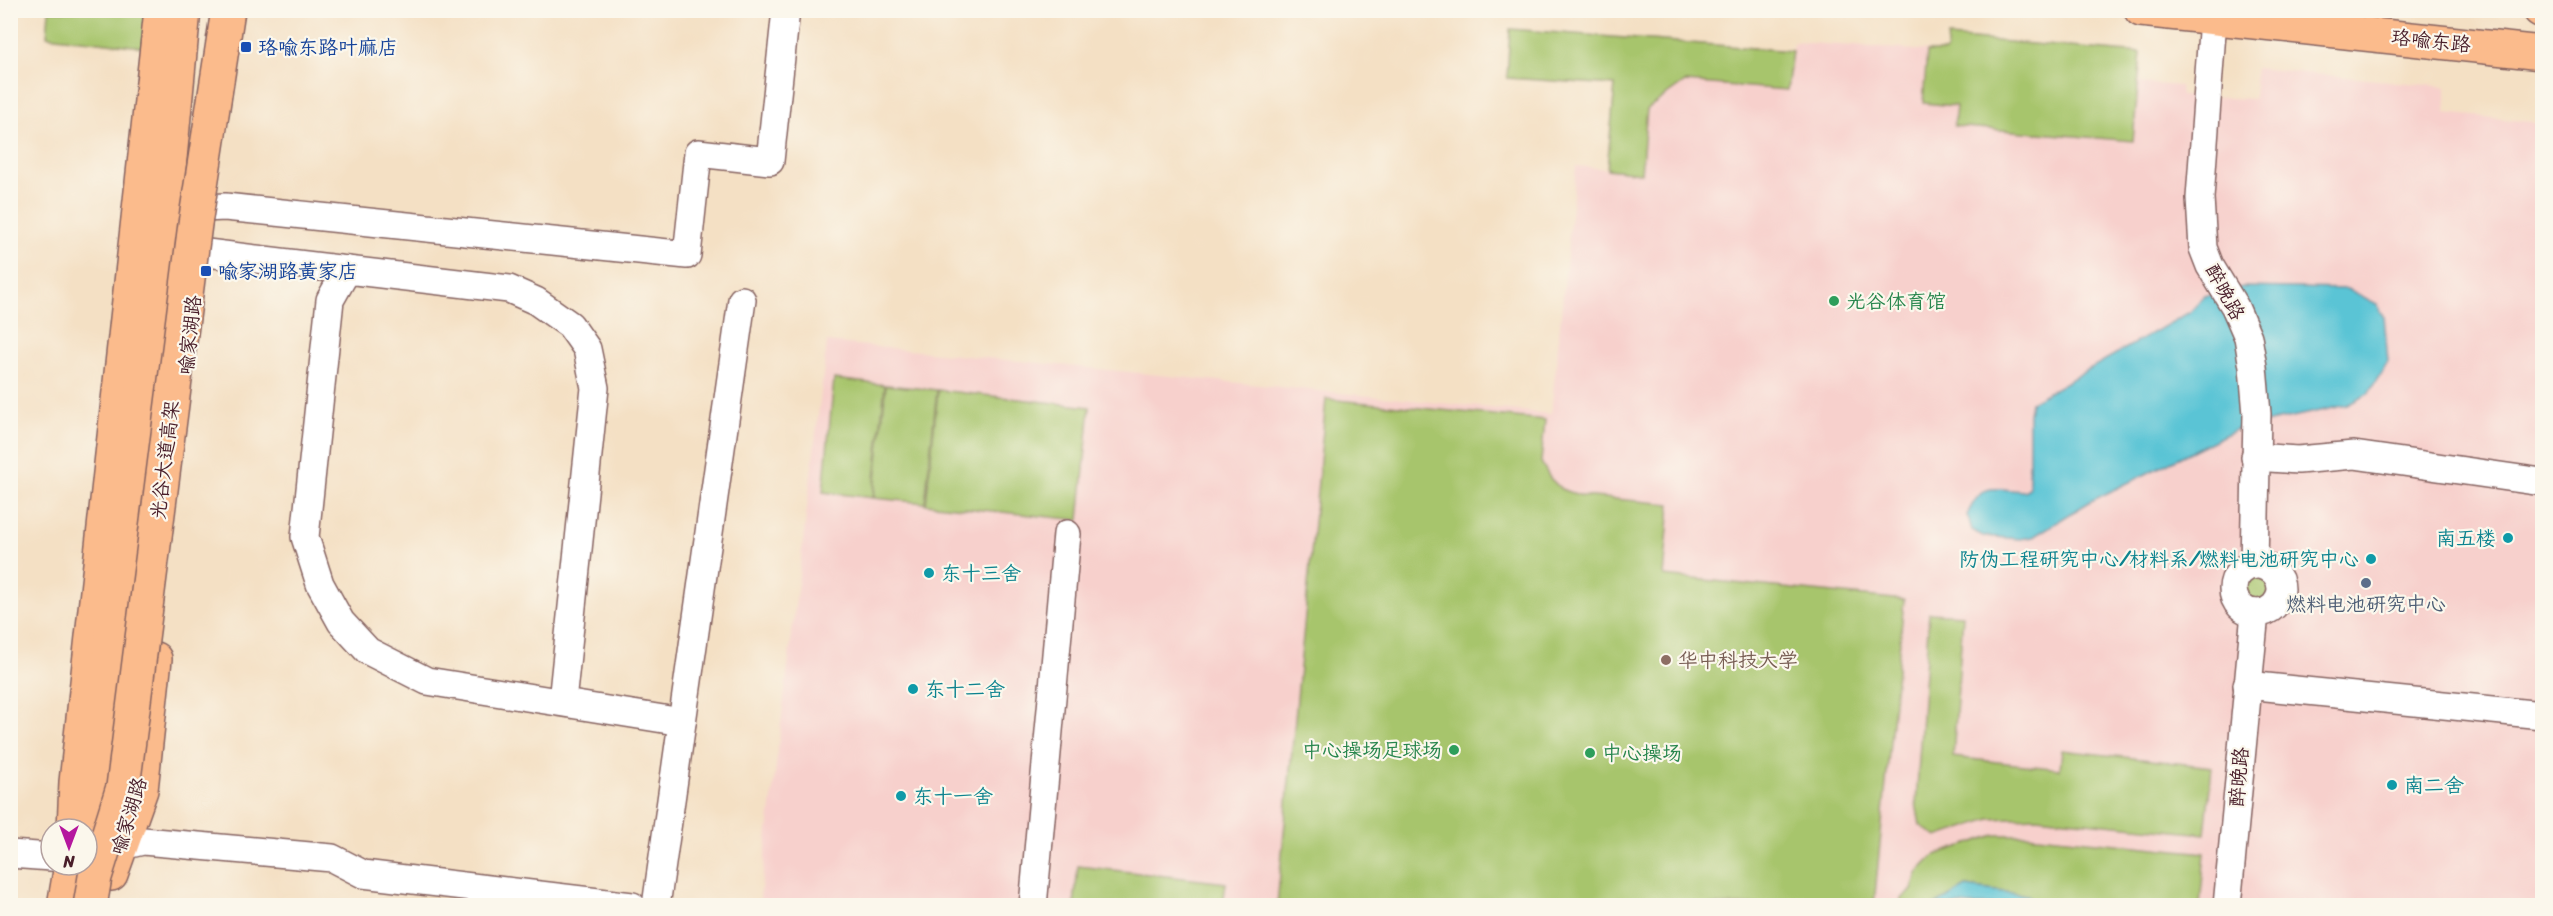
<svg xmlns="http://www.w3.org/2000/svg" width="2553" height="916" font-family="Sriracha,'LXGW WenKai TC',sans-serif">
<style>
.built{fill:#f7d0cc}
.green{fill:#a7c56c;stroke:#78724c;stroke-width:1.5}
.water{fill:#5ac4d5;stroke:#527280;stroke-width:1.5}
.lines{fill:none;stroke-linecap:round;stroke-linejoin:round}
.minor-casing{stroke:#866361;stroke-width:30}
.major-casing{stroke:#866361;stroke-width:36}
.highway-casing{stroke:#866361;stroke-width:36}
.minor{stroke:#fff;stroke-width:27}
.major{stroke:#fbbb8c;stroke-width:33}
.highway{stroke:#fbbb8c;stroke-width:33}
.highway-bridge-casing{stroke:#866361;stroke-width:36;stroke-linecap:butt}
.highway-bridge{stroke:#fbbb8c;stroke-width:33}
.transit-dot{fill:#1a4fb4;stroke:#fbf7ec;stroke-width:2}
.leisure-dot{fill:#2e9e5b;stroke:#fbf7ec;stroke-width:2}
.culture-dot{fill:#0f9aa8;stroke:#fbf7ec;stroke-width:2}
.service-dot{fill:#5c6f8a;stroke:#fbf7ec;stroke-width:2}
.education-dot{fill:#8d6e63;stroke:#fbf7ec;stroke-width:2}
.labels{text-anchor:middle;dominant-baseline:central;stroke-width:4.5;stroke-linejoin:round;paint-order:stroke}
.street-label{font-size:20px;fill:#4a1f2b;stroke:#fbf7ec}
.transit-label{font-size:20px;fill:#164399;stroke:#fbf7ec;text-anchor:start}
.leisure-label{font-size:20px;fill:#27864d;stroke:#fbf7ec;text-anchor:start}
.culture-label{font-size:20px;fill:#0d838f;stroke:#fbf7ec;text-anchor:start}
.service-label{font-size:20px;fill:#4e5e75;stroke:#fbf7ec}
.education-label{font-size:20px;fill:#785e54;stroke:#fbf7ec;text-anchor:start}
</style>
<rect width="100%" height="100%" fill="#fbf7ec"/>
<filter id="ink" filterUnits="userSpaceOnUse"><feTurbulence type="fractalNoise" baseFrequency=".0167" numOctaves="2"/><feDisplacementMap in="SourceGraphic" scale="12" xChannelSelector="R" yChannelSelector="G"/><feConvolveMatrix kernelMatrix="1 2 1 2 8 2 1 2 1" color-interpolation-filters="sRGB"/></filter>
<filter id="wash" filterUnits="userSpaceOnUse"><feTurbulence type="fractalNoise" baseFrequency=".008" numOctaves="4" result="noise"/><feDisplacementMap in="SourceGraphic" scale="24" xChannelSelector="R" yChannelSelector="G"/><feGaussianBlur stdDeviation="1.35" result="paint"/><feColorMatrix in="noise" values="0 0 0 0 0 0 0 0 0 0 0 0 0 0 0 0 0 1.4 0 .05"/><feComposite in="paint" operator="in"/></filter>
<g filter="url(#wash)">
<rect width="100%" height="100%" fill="#f4e0c4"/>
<path class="built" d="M1948 37 2141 53 2140 83 2180 86 2181 96 2254 99 2256 68 2447 87 2445 113 2542 123V905L759 906 827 342 1551 414 1576 166 1607 169 1615 85 1791 51 1794 42 1946 52Z"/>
<g class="green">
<path d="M49 11H163L159 49 47 36Z"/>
<path d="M1510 29 1792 51 1787 90 1685 82 1647 109 1641 173 1607 169 1615 85 1507 78Z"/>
<path d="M1948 37 2141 53 2133 141 1954 126 1956 106 1923 103 1927 52H1946Z"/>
<path d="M834 379 885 385 873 498 823 492Z"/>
<path d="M886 385 937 390 925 503 874 498Z"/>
<path d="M938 390 1090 407 1079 520 926 504Z"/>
<path d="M1326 399 1545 420 1541 462 1550 478 1561 489 1582 496 1670 504 1664 576 1904 600 1874 905H1277Z"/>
<circle cx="2258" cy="588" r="14"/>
<path d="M1929 613 1963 615 1953 757 2060 769 2062 750 2212 767 2205 834 2036 817 1990 819 1937 837 1920 825 1916 803Z"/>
<path d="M1995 835H2027L2205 853 2200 905H2038L2027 895 1966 887 1935 905 1901 906V899L1912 890 1917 873 1935 855Z"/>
<path d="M1078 866 1226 883 1223 905H1074Z"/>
</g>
<g class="water">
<path d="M2243 287 2348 289 2377 304 2384 316 2388 362 2368 394 2347 405 2237 429 2091 501 2033 537 2020 539 1983 536 1972 530 1967 515C1983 481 1990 489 2024 491L2029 488V414L2031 402 2190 312 2205 296Z"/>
<path d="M1966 887 2027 895 2038 905H1935Z"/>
</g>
</g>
<g filter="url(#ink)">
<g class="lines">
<defs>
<g id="minor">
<path d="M2213 18 2200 198 2203 248 2210 266 2235 307 2248 337 2253 367 2257 414 2254 565"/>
<path d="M204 208 225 207 687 255 698 153 770 161 786 10"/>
<path d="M199 252 347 270"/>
<path d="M2255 457 2298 460 2354 455 2542 482"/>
<circle cx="2257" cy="589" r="24"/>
<path d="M2247 685 2542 715"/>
<path d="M562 702 595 388 587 349 570 325 536 301 509 289 347 270 330 300 305 537 320 584 341 622 368 651 427 681 682 722"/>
<path d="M104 850 143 841 332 858 363 874 632 906"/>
<path d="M10 854 51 857"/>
<path d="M656 906 742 300"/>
<path d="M1033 906 1067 534"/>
<path d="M2227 906 2255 613"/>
</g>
<g id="major">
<path d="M74 829 76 782 161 10"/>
<path d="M111 874 141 790 155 659"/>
<path d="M64 906 71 865"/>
</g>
<g id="highway">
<path d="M2141 10 2542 53"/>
<path d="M2540 10 2542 11"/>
<path d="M87 834 164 222 184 10"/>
</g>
</defs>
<use href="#minor" class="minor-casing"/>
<use href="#major" class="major-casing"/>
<use href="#highway" class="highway-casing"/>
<use href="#minor" class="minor"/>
<use href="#major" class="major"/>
<use href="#highway" class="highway"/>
<defs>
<path id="highway-bridge" d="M90 906 95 877 123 787 195 224 228 10"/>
</defs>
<use href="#highway-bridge" class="highway-bridge-casing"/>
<use href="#highway-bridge" class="highway-bridge"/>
</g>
</g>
<g class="transit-dot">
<rect x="240" y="41" width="12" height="12" rx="3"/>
<rect x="200" y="265" width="12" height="12" rx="3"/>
</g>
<g class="leisure-dot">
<circle cx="1834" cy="301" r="6"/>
<circle cx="1454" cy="750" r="6"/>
<circle cx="1590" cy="753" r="6"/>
</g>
<g class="culture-dot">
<circle cx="2508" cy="538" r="6"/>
<circle cx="2371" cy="559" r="6"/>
<circle cx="929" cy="573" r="6"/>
<circle cx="913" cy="689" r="6"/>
<circle cx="2392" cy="785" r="6"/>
<circle cx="901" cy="796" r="6"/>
</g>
<circle class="service-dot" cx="2366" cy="583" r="6"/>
<circle class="education-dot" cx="1666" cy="660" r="6"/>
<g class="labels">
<g class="street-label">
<text transform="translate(2431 41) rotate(6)">珞喻东路</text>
<text transform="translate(2225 292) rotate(62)">醉晚路</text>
<text transform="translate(190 335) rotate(-84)">喻家湖路</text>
<text transform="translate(165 460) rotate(-83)">光谷大道高架</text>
<text transform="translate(2239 777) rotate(-85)">醉晚路</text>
<text transform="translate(129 816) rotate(-73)">喻家湖路</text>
</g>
<g class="transit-label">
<text x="258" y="47">珞喻东路叶麻店</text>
<text x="218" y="271">喻家湖路黄家店</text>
</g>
<g class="leisure-label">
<text x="1846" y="301">光谷体育馆</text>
<text x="1442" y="750" text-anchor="end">中心操场足球场</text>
<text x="1602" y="753">中心操场</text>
</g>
<g class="culture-label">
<text x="2496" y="538" text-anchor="end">南五楼</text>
<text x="2359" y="559" text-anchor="end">防伪工程研究中心/材料系/燃料电池研究中心</text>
<text x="941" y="573">东十三舍</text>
<text x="925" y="689">东十二舍</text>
<text x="2404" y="785">南二舍</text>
<text x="913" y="796">东十一舍</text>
</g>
<g class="service-label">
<text x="2366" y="604">燃料电池研究中心</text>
</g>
<g class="education-label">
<text x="1678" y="660">华中科技大学</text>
</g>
</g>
<rect width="2553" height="916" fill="none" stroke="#fbf7ec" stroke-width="36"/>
<g transform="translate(69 847) rotate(180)"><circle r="28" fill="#fbf7ec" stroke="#b4a19f" stroke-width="1.5"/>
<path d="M0-4.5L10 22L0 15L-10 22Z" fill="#b5179e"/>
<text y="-9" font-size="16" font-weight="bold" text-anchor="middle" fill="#4a1f2b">N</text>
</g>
</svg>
